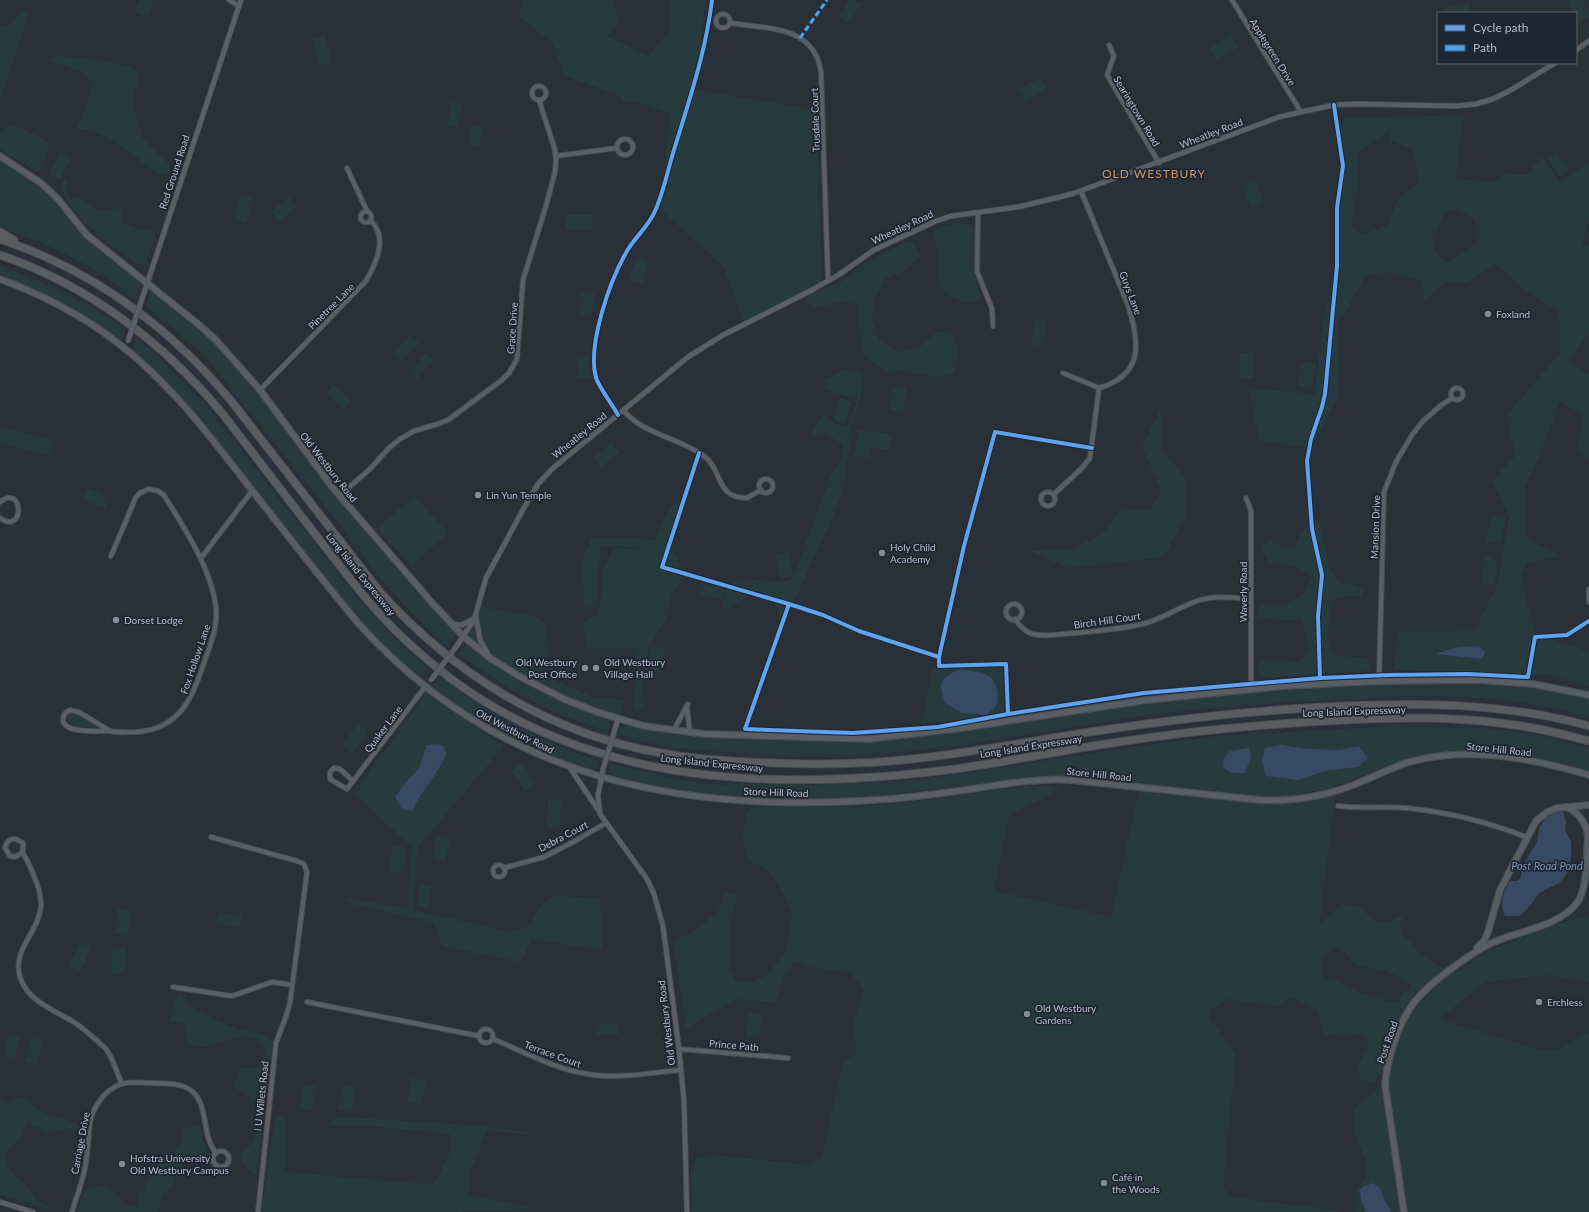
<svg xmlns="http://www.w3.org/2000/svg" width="1589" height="1212" font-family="Lato,sans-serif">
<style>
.green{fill:#273a3e;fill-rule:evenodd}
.water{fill:#384963}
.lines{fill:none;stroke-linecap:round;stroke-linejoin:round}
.minor-casing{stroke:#484c53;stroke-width:6}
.tertiary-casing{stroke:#484c53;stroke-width:6}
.secondary-casing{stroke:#484c53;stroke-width:8}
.motorway-casing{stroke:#474c53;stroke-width:9}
.minor{stroke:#5a5e66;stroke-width:4}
.tertiary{stroke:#5a5e66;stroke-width:4.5}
.secondary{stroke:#595d64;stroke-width:5.5}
.motorway{stroke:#5a5d60;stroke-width:7}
.tertiary-bridge-casing{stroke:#484c53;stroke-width:6;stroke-linecap:butt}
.tertiary-bridge{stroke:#5a5e66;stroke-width:4.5}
.quiet{stroke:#3fa9f5;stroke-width:3;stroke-dasharray:6 3;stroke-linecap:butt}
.cycleway-casing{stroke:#1d2633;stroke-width:6}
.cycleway{stroke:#60a3ed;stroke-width:4}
.poi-dot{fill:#848b96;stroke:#1d2633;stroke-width:1.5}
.labels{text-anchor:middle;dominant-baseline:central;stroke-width:3.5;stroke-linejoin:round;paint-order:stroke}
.street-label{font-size:10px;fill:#b4bcc9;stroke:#1d2633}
.poi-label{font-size:10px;fill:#b4bcc9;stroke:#1d2633;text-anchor:start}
.water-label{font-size:11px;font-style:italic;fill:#7c92b1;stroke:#1d2633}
.quarter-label{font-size:12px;letter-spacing:1px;fill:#d59563;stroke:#1d2633}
</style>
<rect width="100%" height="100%" fill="#2a3038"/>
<g class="green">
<path d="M139 0H154L147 17 134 12Z"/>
<path d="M522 0H613V3L620 23 607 36 648 56 669 32 670 0H706L695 90 816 110 822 284 745 324 723 266 661 210 670 114 634 101 633 104 621 100V96L565 76 552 42 519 17Z"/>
<path d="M850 0H854L861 4 849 23 839 16Z"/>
<path d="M1571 0H1582L1589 12V17L1578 23 1576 19V13H1573L1567 2Z"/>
<path d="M1468 2 1471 13H1445L1444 9Z"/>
<path d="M24 10 28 11 27 19 0 99V27L9 26 18 15Z"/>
<path d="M1231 35 1238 47 1217 60 1209 48Z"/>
<path d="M325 36 332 62 319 65 312 39Z"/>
<path d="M57 56C75 57 122 61 136 70L138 82 133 96 136 116 143 139 170 165 169 172 161 175C138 161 104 127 77 129L91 92 93 82 82 72 48 60Z"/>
<path d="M1041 78 1047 90 1025 101 1019 89Z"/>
<path d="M452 102 463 104 458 127 447 125Z"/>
<path d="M1464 115 1455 179 1494 182 1504 174 1526 175 1542 157 1560 181 1579 169 1589 161V218L1582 244 1589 247V332L1569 362 1589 374V458L1577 451 1583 415 1560 401 1538 459 1525 487 1527 539 1561 556 1527 563 1521 576 1528 607 1536 634 1589 652V687L1549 675 1394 670 1397 632 1474 631 1498 584 1509 516 1492 481 1515 456 1507 415 1560 353 1559 311 1529 293 1495 264 1468 282 1445 283 1425 300 1421 281 1390 271 1365 276 1346 311 1337 322V399L1311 448 1259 440 1249 388 1315 394 1323 318 1338 271 1340 129 1346 118ZM1389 131 1391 140 1414 150 1418 184 1398 199 1388 225 1361 235 1351 223 1358 187 1357 153ZM1456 209 1475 219 1477 243 1446 263 1434 249 1436 233 1444 213ZM1468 647 1483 658 1478 659 1440 655 1441 651 1453 648Z"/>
<path d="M471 125 483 127 479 146 468 144Z"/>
<path d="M16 126 46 140 49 147 43 166 38 172 0 149V132L7 128Z"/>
<path d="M60 152 71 157 60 179 49 174Z"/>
<path d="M1555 152H1557L1569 169 1568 172 1561 176H1559L1547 158 1548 156Z"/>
<path d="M0 160 42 186 97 249 141 282 135 299C123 290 111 280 98 272 67 253 34 239 0 227Z"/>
<path d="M66 178 67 184 70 185 67 186 66 191 71 199C74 199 78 198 80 198 85 199 85 201 88 204 96 213 115 210 125 206L121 214 123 223 136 228 156 232 145 264 141 265 135 263C114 247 62 211 62 183Z"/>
<path d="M1255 179 1264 203 1251 208 1243 184Z"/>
<path d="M241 194 254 198 246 223 233 219Z"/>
<path d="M289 197 297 207 279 222 271 212Z"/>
<rect x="566" y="215" width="26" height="14"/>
<path d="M958 222 971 225C977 242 971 253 973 269 975 279 980 288 980 299 971 303 965 302 956 299 930 287 942 277 938 255 937 247 934 239 932 231L939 228Z"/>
<path d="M913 241 920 256 905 271 885 279 875 300 872 320 879 340 900 352 921 346 937 332 950 331C961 346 957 357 954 374L936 377 904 371 889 372 875 364 862 353 857 305 844 301 816 308 808 303 807 296 841 282 876 257 898 246Z"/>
<path d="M637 256 650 261 642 284 629 280Z"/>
<path d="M0 265C44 282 87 302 125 329L122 339H118C81 313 42 292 0 274Z"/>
<path d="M152 291 200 328 217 344 256 389 319 476 417 589 458 633 448 646 414 616 375 573 344 530 204 355 146 306Z"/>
<path d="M581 292 594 293 592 316 579 315Z"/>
<path d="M1035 319 1047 321 1043 346 1031 344Z"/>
<path d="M410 335 419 343 402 362 393 355Z"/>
<path d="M136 338C184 377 218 419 255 468 279 499 304 530 328 561 359 600 390 639 430 669L421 679 392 654 362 623 195 412 168 384 133 351Z"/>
<path d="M426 353 434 360 417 379 410 373Z"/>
<rect x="1240" y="353" width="13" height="25"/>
<path d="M588 355 590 377 578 379 576 356Z"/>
<path d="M1301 362 1316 364 1312 388 1298 386Z"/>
<path d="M845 370 863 373 860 401 851 425 852 437 847 461 843 491 828 528 793 603 784 628 779 616 778 607 770 599 753 594 737 602 729 610 722 608 727 584 747 579 780 582 791 580 793 576 780 579 775 554 789 552 793 576 795 573 831 475 840 462 843 445 827 434 813 438 811 435 824 412 830 421 845 427 849 425 858 397 845 396 825 389 824 379Z"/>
<path d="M333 385 351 400 344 409 326 393Z"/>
<path d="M893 386 906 388 903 412 890 410Z"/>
<path d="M840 398 852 402 844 424 833 419Z"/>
<path d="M1160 411 1164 452 1186 479 1185 516 1164 557 1069 568 1029 551 1071 549 1103 534 1121 508 1151 510 1161 489 1142 447Z"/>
<path d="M0 426 53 441 52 457 0 443Z"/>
<path d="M858 430 892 434 890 450 870 448 869 458 855 456Z"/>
<path d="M611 443 619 452 601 467 593 458Z"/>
<path d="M87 488 109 496 105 508 82 500Z"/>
<path d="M414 496 448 533 411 566 377 529Z"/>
<path d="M678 504 679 511 670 544 683 571 680 583 671 595 668 612 664 623 657 631 648 653 642 679 645 707 640 711 635 710 633 705 638 665 635 648 588 649 582 622 599 615 603 571 614 548 641 550 638 547 601 546 596 606 592 609 584 606 583 575 581 563 591 540 603 537 655 540 663 521 672 505Z"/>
<path d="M1492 515 1506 517 1500 543 1486 541Z"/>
<path d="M1310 523 1320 524 1330 570 1339 583 1355 585 1364 589 1361 596H1345L1333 599C1329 614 1325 639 1332 653L1341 656 1367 658 1372 667 1369 671 1270 677 1262 676 1257 667 1260 660 1300 661 1309 651 1302 620H1277L1259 617 1257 612 1261 605 1285 604 1303 594 1313 577 1295 567 1268 562 1262 547 1269 540 1282 547 1294 548 1301 533Z"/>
<path d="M1487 557 1498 561 1495 583 1493 585 1483 583 1482 581 1485 559Z"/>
<path d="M701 583 725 588 722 600 698 595Z"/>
<path d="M479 606 536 617 545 622 549 656 543 657 545 676 593 697 624 700 618 719 597 712 519 676 464 637Z"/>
<path d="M467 643C498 667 531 688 567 703 581 709 597 713 611 719L607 731 563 716 529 699 505 686 458 654Z"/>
<path d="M652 646 665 649 659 674 646 670Z"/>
<path d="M1003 666 1005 712 1004 714 922 724 932 671 936 668Z"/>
<path d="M440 677C490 714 539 741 599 761L596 770C585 772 568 763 557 758 512 739 470 717 432 687Z"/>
<path d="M1455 681C1501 684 1544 688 1589 697V717C1505 692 1417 694 1331 700 1276 703 1220 706 1165 713 1088 723 1013 739 937 748 862 758 786 758 711 751 694 749 675 749 658 745 645 742 632 738 620 734L623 723 681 736 826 741 881 740 935 734 1139 703 1265 690 1333 685Z"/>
<path d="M426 694 504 746 417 848 414 910 510 932 529 926 541 906 554 896 600 898 603 950 532 939 521 962 442 946 433 922 355 905 341 897 407 908 412 847 353 793Z"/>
<path d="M71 712H76L100 727 98 728C88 727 72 728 66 718Z"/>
<path d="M359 725 367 731V733L353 752H351L343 746V744L356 726Z"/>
<path d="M1394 726 1483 728 1535 734 1589 748V771L1564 763 1502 752 1457 751 1413 758 1325 789 1286 796H1253L1041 775 964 786 875 796 828 798 724 796 659 788 616 778 608 773 611 764 680 780 720 785 736 784 809 785 918 780 1146 745 1217 736Z"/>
<path d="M522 763 536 784 525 791 511 771Z"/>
<path d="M1044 785 1061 786 1044 798 1009 815 994 891 1111 917 1139 791 1232 801 1233 797 1272 800 1336 791 1319 925 1338 907 1344 904 1362 908 1371 919 1380 922 1390 921 1403 915 1400 925 1404 936 1414 946 1420 954 1444 969 1455 972 1465 968 1484 953 1549 926 1589 916V982L1545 975 1485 982 1439 1019 1543 1051 1556 1050 1589 1032V1212H1391C1388 1204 1382 1198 1381 1189L1360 1190 1361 1201 1366 1212H1351L1357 1211 1355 1199 1358 1188 1366 1176 1368 1166 1353 1130 1354 1110 1364 1098 1383 1087 1382 1073 1372 1082 1360 1080 1359 1065 1369 1040C1352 1031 1343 1032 1324 1035L1317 1010 1292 997 1278 1006 1226 999 1211 1010 1210 1019 1236 1053 1223 1187 1231 1197C1267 1203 1304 1205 1341 1212H692V1171H695L692 1167 696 1158 715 1155 807 1165 821 1158C830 1125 835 1092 845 1059L856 1055 854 1021 864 989 849 972 808 967 794 961 786 974 775 1002 737 999 686 1028 673 941 691 933 718 912 725 892 737 896 729 926V967L736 982H751L767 975 785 953 792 914 782 891 773 877 765 868 747 860 743 836 746 814 753 807C803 807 852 808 902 803 950 798 996 788 1044 785ZM1337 948 1344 952 1356 965 1385 970 1397 976 1412 987 1402 993 1398 1002H1389L1360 993 1334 979H1324C1320 966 1322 951 1337 948Z"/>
<path d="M548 800H561L560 828 547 827Z"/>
<path d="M436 835 450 837 446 861 433 859Z"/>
<path d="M393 846 407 848 403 873 389 871Z"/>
<path d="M420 885 431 887 428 908 417 906Z"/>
<path d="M118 909 131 911 128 936 115 934Z"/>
<path d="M218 912 242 916 240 928 216 923Z"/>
<path d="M79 943 91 947 81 971 69 966Z"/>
<path d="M113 947 126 948 124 974 111 973Z"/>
<path d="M179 995 186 997 188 1005 225 1024 241 1030 261 1033 273 1041 256 1174H251C247 1167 240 1163 240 1154 242 1150 247 1149 249 1146 258 1137 262 1113 254 1102 250 1096 240 1091 234 1087L240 1068H258L266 1050 255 1038 240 1036 206 1047 188 1046 184 1024 170 1021 175 1001Z"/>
<path d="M748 1013 762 1015 759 1037 746 1036Z"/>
<path d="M618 1023 619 1034 596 1036 595 1025Z"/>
<path d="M9 1034 20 1037 14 1058 4 1055Z"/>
<path d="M32 1038 43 1041 36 1065 25 1062Z"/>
<path d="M412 1078 426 1081 422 1105 407 1102Z"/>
<path d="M304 1084 317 1087 312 1111 299 1109Z"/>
<path d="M343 1086 356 1088 351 1112 338 1110Z"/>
<path d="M20 1097C30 1098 32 1107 40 1111 53 1117 66 1117 78 1126V1129L67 1128 49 1133 43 1132 40 1128 34 1127 30 1123 27 1124C19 1134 26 1141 10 1145 4 1153 6 1167 13 1174 16 1178 21 1180 25 1184 30 1188 32 1194 36 1199 40 1202 46 1205 50 1207L48 1209 0 1195V1099L8 1103Z"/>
<path d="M275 1116H285V1172L434 1185 451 1150 450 1134 370 1126 323 1125 339 1117 471 1125 547 1135 487 1131 469 1175V1195L533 1207 511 1211H462V1212H261Z"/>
<path d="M195 1126 198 1127 202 1131 203 1141 208 1151 206 1155 182 1164 177 1172 172 1186 162 1196 158 1212H77L80 1202 87 1188C108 1183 114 1187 125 1205L136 1207 139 1204 137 1198 139 1193 144 1190C147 1180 150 1172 157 1164H164L168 1158 174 1156 177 1146 183 1143V1130Z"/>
</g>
<g class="water">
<path d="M1476 646 1480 647 1485 652 1484 656 1481 659 1436 654 1453 648Z"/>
<path d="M960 669C969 670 982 672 990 677 997 683 1000 698 996 706 994 709 989 712 987 715L962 713 945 703C938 681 939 679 960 669Z"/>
<path d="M439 744 443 746 447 754C437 775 421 791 412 811L402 809 395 797 405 783 419 768 427 745Z"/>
<path d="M1281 745 1308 749 1339 750 1359 746 1368 758 1358 767 1329 770 1298 780 1266 776 1262 761 1265 748Z"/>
<path d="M1249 748 1251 757 1245 773H1231L1223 766 1224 758 1230 751Z"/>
<path d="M1557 811 1563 812 1566 821 1565 831 1571 841V859L1566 875 1559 883 1539 893 1533 902 1520 916H1505C1499 902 1503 893 1510 881H1517L1521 877 1522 867 1537 842 1539 829 1545 818Z"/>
<path d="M1373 1183 1381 1189C1382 1198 1388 1204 1391 1212H1366L1361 1201 1360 1190 1364 1186Z"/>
</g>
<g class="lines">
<defs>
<g id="minor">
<path d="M229 0 239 6"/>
<path d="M1232 0 1301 112"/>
<circle cx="723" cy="21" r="7"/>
<path d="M730 23C767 29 814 25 821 72L828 280"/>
<path d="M1109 45 1114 56 1107 75 1159 163"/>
<circle cx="539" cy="93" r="7"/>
<circle cx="625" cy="147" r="8"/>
<path d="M556 156 617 148"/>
<path d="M347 168 367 211"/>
<path d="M1081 191 1128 305C1140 343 1144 375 1099 388"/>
<circle cx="366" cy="217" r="5.5"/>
<path d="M978 213 977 271 992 309 993 326"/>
<path d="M1063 373 1099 388"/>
<circle cx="1457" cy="394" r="6"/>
<path d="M260 390 366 281C376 263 389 237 370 220"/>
<path d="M623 410C644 435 678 437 704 456 723 470 715 498 747 498L761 490"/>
<circle cx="766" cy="486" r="7"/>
<circle cx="1048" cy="499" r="7"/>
<path d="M1054 494 1081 469 1090 458 1099 388"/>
<path d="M339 496 370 469 389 448 400 439 414 431 438 424 448 420 502 380 509 373 517 359 523 280 546 206 555 172 556 160 555 150 539 100"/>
<path d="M1246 498 1251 511V688"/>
<path d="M0 502C24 483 25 536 0 518"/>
<path d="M201 558 252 491"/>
<path d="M1589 589V602"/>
<circle cx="1014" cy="612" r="8"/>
<path d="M1015 619C1026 635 1033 636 1052 635 1082 632 1113 631 1143 624 1163 619 1180 606 1200 600 1216 595 1234 598 1251 599"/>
<path d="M1379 681 1384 492 1396 462 1412 435 1423 421 1440 406 1452 398"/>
<path d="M687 708 690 733"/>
<path d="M70 710 79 712 110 731C101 731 64 734 63 720 63 715 66 712 70 710Z"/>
<path d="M110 731C119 733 128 732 137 732 183 728 193 695 206 657 213 638 219 622 215 601 208 563 184 528 164 495L158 491 149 489 140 493 136 497 111 556"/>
<path d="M673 731 688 704"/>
<path d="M353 781 340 769 334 768 330 772V779L347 789 353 781 425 687"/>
<path d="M1338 806C1361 809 1384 806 1406 808 1447 812 1488 822 1526 837"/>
<path d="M211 837 297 861 304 864 307 872 290 1003 285 1019 276 1043 258 1212"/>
<path d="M23 852 15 857 10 856 5 848C6 842 10 838 16 839L23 843C24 847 22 849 23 852 23 855 26 858 27 860 33 874 42 891 41 907 38 934 10 951 21 980 30 1002 54 1010 72 1021 84 1028 95 1039 105 1048 114 1058 116 1072 122 1084"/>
<circle cx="499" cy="871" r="6"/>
<path d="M504 868 544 857 575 841 606 823"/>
<path d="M173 987 232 996 272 982 292 985"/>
<path d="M307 1002 479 1036"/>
<circle cx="486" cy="1036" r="7"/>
<path d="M493 1039C522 1051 551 1067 582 1073 614 1080 648 1073 681 1070"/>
<path d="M679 1049 788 1058"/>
<circle cx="221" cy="1159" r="8"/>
<path d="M72 1212C76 1198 82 1183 85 1168 88 1153 88 1138 90 1123 93 1106 105 1090 121 1084 130 1081 143 1083 152 1083 166 1084 184 1082 195 1094 208 1109 202 1136 216 1153"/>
</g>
<g id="tertiary">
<path d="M1576 50 1589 41"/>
<path d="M143 296 241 0"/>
<path d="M476 617 480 640 489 656"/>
<path d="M451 624 462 625 475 618"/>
<path d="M456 647 474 620 486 578 525 506 538 484 552 469 688 357 723 335 812 290 840 274 874 250 936 221 951 216 1018 207 1072 194 1279 117 1301 112 1334 105 1359 104 1456 106 1476 104 1493 99 1511 90 1555 63"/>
<path d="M615 729 618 719"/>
<path d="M570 768 599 811"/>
<path d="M603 769 598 795 600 814 647 879 654 894 663 926 679 1049 684 1101 687 1212"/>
<path d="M0 1202 33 1212"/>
</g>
<g id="secondary">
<path d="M0 156 41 183 58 199 87 235 198 324 216 340 260 390 333 488 434 605 464 637 490 658 519 676 564 699 597 712 644 726 705 734 869 739 962 728 1147 700 1285 686 1379 681 1479 680 1533 684 1589 695"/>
<path d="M0 279C49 297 96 323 135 357 176 392 208 434 241 476 280 526 318 575 358 623 500 781 684 815 888 799 916 797 944 793 972 789 1005 784 1037 778 1071 780L1260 800C1293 802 1325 796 1356 784 1373 777 1389 769 1406 763 1466 745 1531 758 1589 775"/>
<path d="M1567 807C1578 812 1586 823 1588 836"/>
<path d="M1477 948 1484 941 1488 932 1500 890 1536 821 1547 812 1557 808 1589 805"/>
<path d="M1404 1212 1385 1085C1387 1059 1399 1020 1416 1000 1427 987 1441 976 1455 966 1469 956 1483 946 1499 940 1525 930 1564 924 1579 900 1589 879 1585 855 1589 831"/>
</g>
<g id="motorway">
<path d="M0 232 14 240"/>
<path d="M0 239C92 270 170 327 232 402L380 592C455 675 550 734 661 753 699 760 737 762 775 763 824 765 873 764 921 758 982 751 1042 739 1103 730 1176 719 1250 711 1324 707 1413 702 1502 702 1589 726"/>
<path d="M0 255C88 285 163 342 222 413 253 453 284 494 315 534 336 560 355 587 377 611 399 636 424 658 450 678 594 786 775 791 947 770 1002 763 1057 751 1112 743 1177 733 1243 726 1309 722 1375 718 1442 715 1507 724 1535 727 1562 734 1589 741"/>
</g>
</defs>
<use href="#minor" class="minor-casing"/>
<use href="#tertiary" class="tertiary-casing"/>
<use href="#secondary" class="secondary-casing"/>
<use href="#motorway" class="motorway-casing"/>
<use href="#minor" class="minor"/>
<use href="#tertiary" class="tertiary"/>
<use href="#secondary" class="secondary"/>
<use href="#motorway" class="motorway"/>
<defs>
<g id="tertiary-bridge">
<path d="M128 341 143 296"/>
<path d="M431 680 456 647"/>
<path d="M603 769 615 729"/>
</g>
</defs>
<use href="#tertiary-bridge" class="tertiary-bridge-casing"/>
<use href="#tertiary-bridge" class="tertiary-bridge"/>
<path class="quiet" d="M800 38 827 0"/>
<defs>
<g id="cycleway">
<path d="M618 415C612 404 600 389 596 378 587 345 610 280 627 251 635 237 649 226 655 211 663 194 668 169 674 150 689 101 706 51 712 0"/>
<path d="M699 453 662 567 789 604 823 615 859 631 939 657V666L1006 664 1008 714 938 727 853 733 745 729 789 604"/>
<path d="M939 657 964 546 995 432 1092 448"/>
<path d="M1320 678 1318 616 1322 575 1312 529 1307 461 1311 439 1322 407 1325 394 1337 266V208L1343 166 1334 105"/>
<path d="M1008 714 1144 693 1320 678 1389 675 1468 674 1528 677 1535 637 1567 635 1589 621"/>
</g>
</defs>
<use href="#cycleway" class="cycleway-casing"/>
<use href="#cycleway" class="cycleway"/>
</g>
<g class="poi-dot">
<circle cx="1488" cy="314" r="4"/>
<circle cx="478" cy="495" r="4"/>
<circle cx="882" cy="553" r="4"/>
<circle cx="116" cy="620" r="4"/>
<circle cx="585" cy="668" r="4"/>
<circle cx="596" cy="668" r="4"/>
<circle cx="1539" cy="1002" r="4"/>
<circle cx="1027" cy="1014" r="4"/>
<circle cx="122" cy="1164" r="4"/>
<circle cx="1104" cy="1183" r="4"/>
</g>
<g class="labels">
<g class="street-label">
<text transform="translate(1273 52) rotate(58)">Applegreen Drive</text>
<text transform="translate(1137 111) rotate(59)">Searingtown Road</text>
<text transform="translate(815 120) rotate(-92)">Trusdale Court</text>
<text transform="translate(1211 133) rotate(-21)">Wheatley Road</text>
<text transform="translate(174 172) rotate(-72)">Red Ground Road</text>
<text transform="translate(902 227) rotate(-25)">Wheatley Road</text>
<text transform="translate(1131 293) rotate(69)">Guys Lane</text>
<text transform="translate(331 306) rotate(-45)">Pinetree Lane</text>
<text transform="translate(512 328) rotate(-86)">Grace Drive</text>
<text transform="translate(579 435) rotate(-39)">Wheatley Road</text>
<text transform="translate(329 467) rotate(52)">Old Westbury Road</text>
<text transform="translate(1375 527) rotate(-88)">Mansion Drive</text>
<text transform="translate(361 574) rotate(51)">Long Island Expressway</text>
<text transform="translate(1243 592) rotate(-90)">Waverly Road</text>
<text transform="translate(1107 620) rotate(-8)">Birch Hill Court</text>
<text transform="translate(195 659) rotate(-71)">Fox Hollow Lane</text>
<text transform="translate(1354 711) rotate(-2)">Long Island Expressway</text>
<text transform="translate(383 729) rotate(-53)">Quaker Lane</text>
<text transform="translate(515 731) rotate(27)">Old Westbury Road</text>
<text transform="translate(1031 746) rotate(-9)">Long Island Expressway</text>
<text transform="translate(1499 749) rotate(6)">Store Hill Road</text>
<text transform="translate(712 763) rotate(6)">Long Island Expressway</text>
<text transform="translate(1099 774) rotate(6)">Store Hill Road</text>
<text transform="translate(776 792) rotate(2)">Store Hill Road</text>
<text transform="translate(563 836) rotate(-28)">Debra Court</text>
<text transform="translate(666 1023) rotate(-97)">Old Westbury Road</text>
<text transform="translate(1387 1042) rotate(-71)">Post Road</text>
<text transform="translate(734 1045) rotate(5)">Prince Path</text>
<text transform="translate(553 1054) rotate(20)">Terrace Court</text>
<text transform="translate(261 1096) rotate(-84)">I U Willets Road</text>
<text transform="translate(80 1143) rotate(-79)">Carriage Drive</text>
</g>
<g class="poi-label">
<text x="1496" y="314">Foxland</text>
<text x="486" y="495">Lin Yun Temple</text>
<text x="890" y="547">Holy Child<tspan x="890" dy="12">Academy</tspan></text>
<text x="124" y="620">Dorset Lodge</text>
<text x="577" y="662" text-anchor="end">Old Westbury<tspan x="577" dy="12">Post Office</tspan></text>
<text x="604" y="662">Old Westbury<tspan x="604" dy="12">Village Hall</tspan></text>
<text x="1547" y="1002">Erchless</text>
<text x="1035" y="1008">Old Westbury<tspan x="1035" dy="12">Gardens</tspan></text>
<text x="130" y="1158">Hofstra University<tspan x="130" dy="12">Old Westbury Campus</tspan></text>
<text x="1112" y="1177">Café in<tspan x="1112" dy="12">the Woods</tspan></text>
</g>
<g class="water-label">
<text x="1547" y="865">Post Road Pond</text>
</g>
<g class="quarter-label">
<text x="1154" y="173">OLD WESTBURY</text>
</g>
</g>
<rect x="1437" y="12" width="140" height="52" fill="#1d2633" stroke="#59626f"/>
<rect x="1445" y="25" width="20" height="6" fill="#60a3ed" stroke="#59626f"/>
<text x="1473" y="32" font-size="12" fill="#b4bcc9">Cycle path</text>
<rect x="1445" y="45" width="20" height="6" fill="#3fa9f5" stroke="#59626f"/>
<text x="1473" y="52" font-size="12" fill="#b4bcc9">Path</text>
</svg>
